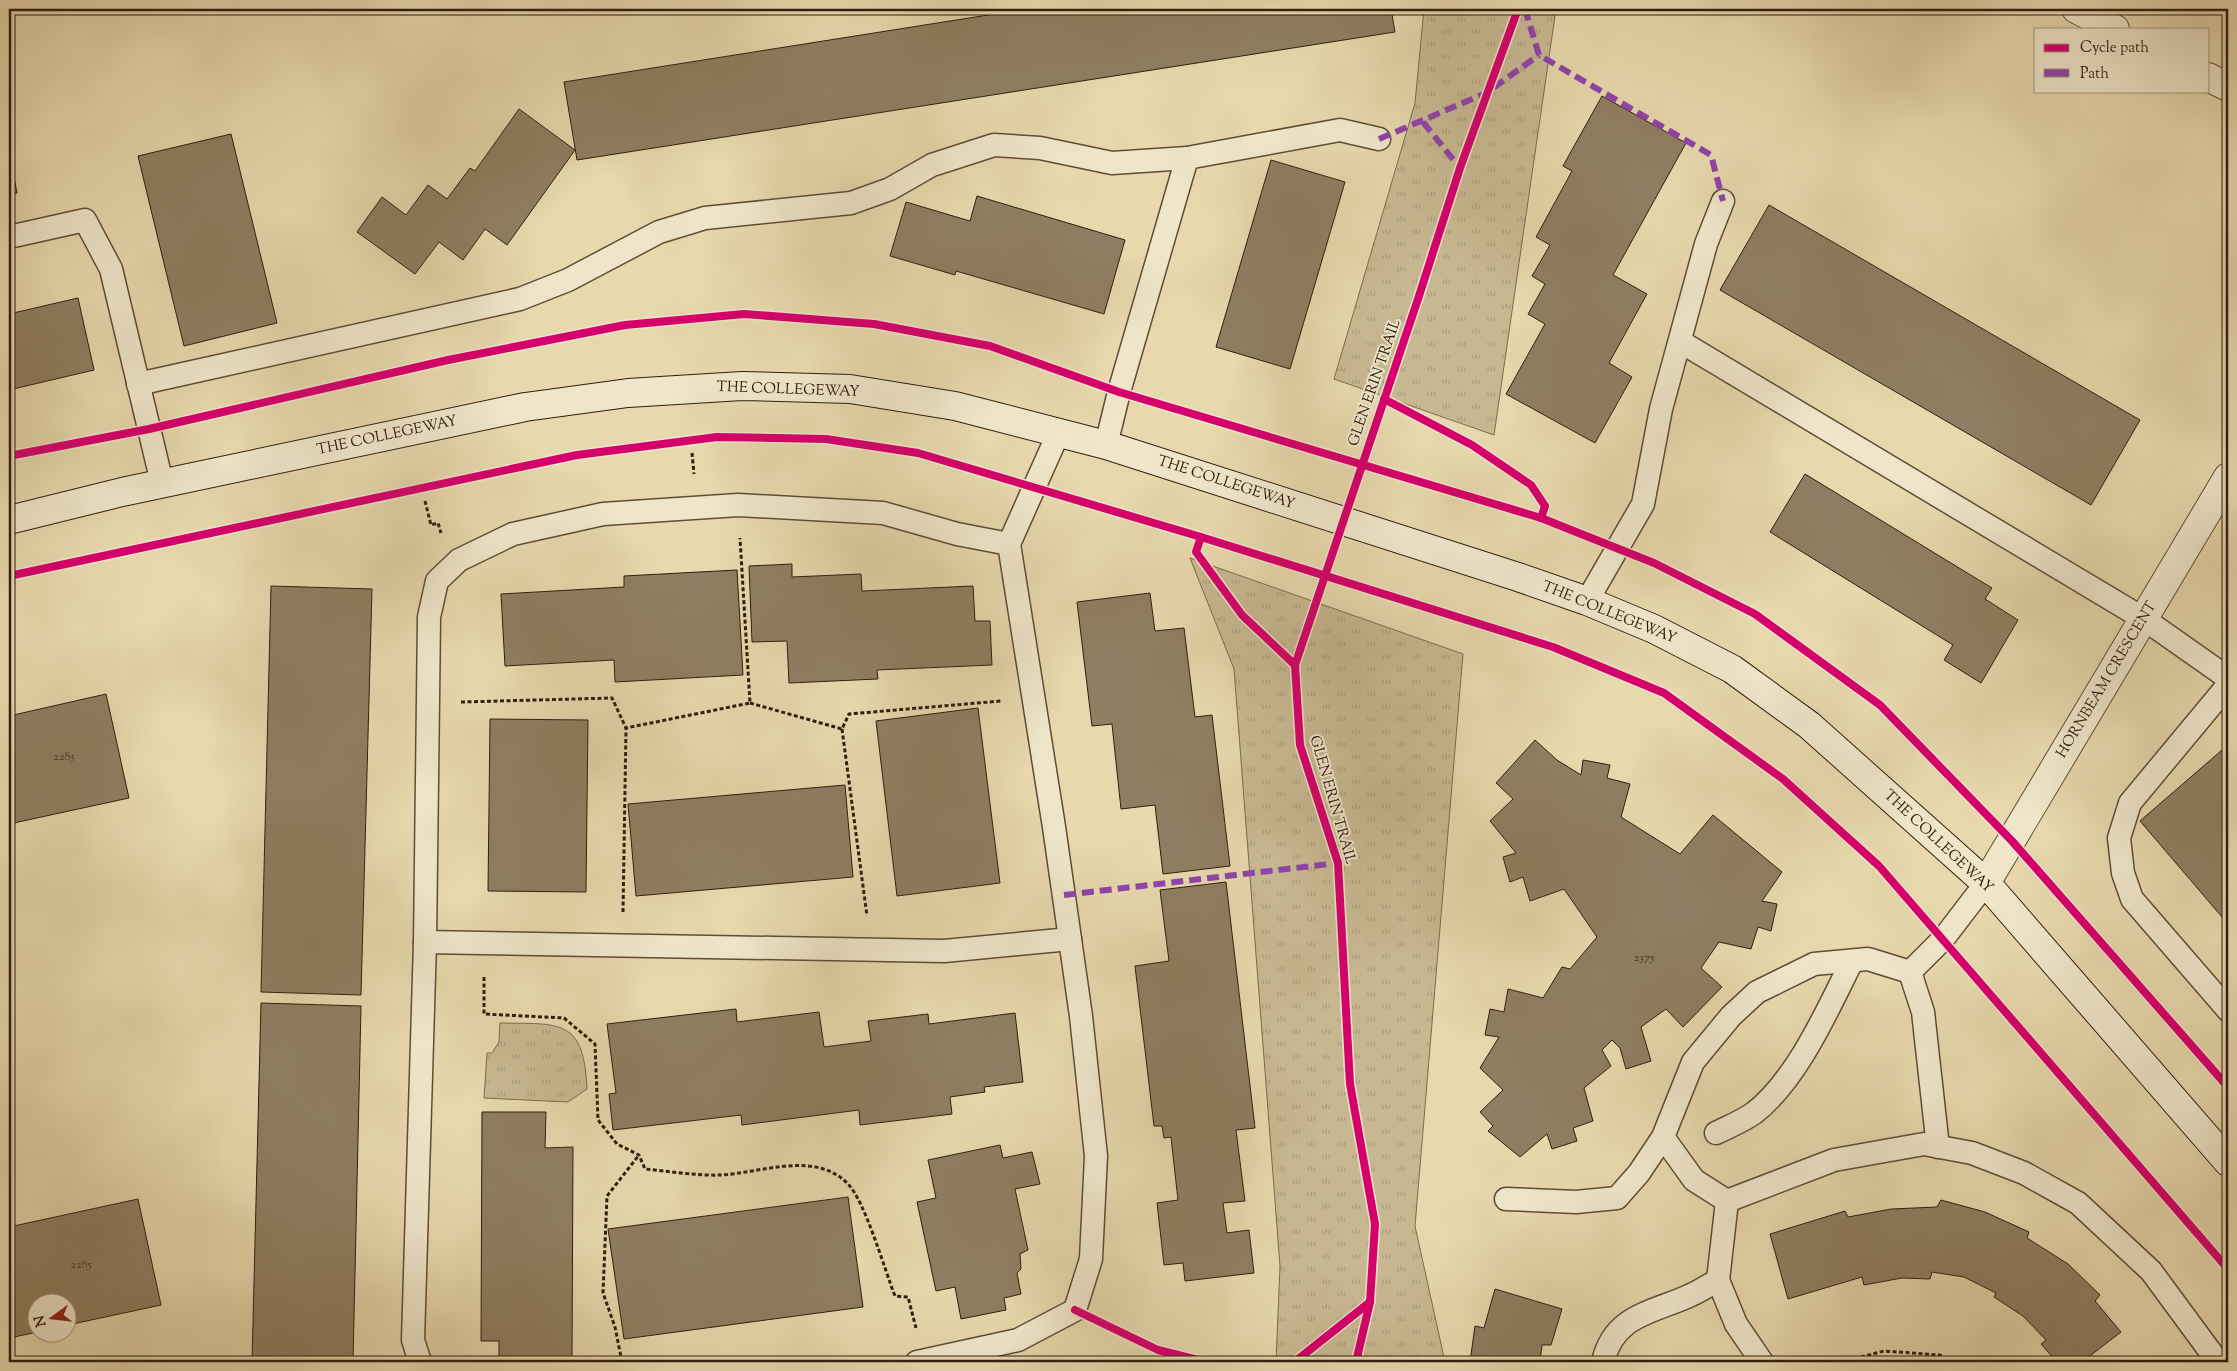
<svg xmlns="http://www.w3.org/2000/svg" width="2237" height="1371" font-family="'Sorts Mill Goudy',serif">
<style>
.grass{fill:url(#grass-tufts);stroke:#7c6a50}
.building{fill:#8f7e61;stroke:#301d0f}
.lines{fill:none;stroke-linecap:round;stroke-linejoin:round}
.lane-casing{stroke:#5e4c36;stroke-width:25}
.street-casing{stroke:#5e4c36;stroke-width:30}
.secondary-casing{stroke:#301d0f;stroke-width:30}
.path{stroke:#301d0f;stroke-width:3;stroke-dasharray:4 2.5;stroke-linecap:butt}
.lane{stroke:#efe6ca;stroke-width:22}
.street{stroke:#efe6ca;stroke-width:28}
.secondary{stroke:#efe6ca;stroke-width:28}
.quiet{stroke:#8e44ad;stroke-width:6;stroke-dasharray:12 6;stroke-linecap:butt}
.cycleway-casing{stroke:#efe6ca;stroke-width:11}
.cycleway{stroke:#d6006c;stroke-width:8}
.labels{text-anchor:middle;dominant-baseline:central;stroke-width:4;stroke-linejoin:round;paint-order:stroke}
.number-label{font-size:12px;fill:#483524}
.street-label{font-size:15px;fill:#301d0f;stroke:#efe6ca}
</style>
<defs>
<pattern id="grass-tufts" width="24" height="20" patternUnits="userSpaceOnUse" patternTransform="scale(1.25)"><rect width="24" height="20" fill="#c8b892"/><path d="M3 7l-1-3M5 7V3M7 7l1-3M15 17l-1-3M17 17v-4M19 17l1-3" fill="none" stroke="#ac9e7d"/></pattern>
</defs>
<rect width="100%" height="100%" fill="#e7d8ad"/>
<filter id="stains"><feTurbulence type="fractalNoise" baseFrequency=".004" numOctaves="4"/><feColorMatrix values="0 0 0 0 .2 0 0 0 0 .09 0 0 0 0 .02 0 0 0 .5 -.17"/></filter>
<radialGradient id="worn" r=".72"><stop offset=".6" stop-color="#630" stop-opacity="0"/><stop offset="1" stop-color="#630" stop-opacity=".3"/></radialGradient>
<g class="grass">
<path d="M1424 9H1556L1494 435 1334 379 1415 103Z"/>
<path d="M1190 558 1463 654 1415 1226 1445 1362H1276L1280 1266 1234 669Z"/>
<path d="M500 1023C560 1024 584 1018 587 1089L568 1102 484 1098 487 1053H492L499 1042Z"/>
</g>
<g class="building">
<path d="M1026 9H1391L1395 32 577 160 564 82Z"/>
<path d="M1602 96 1686 143 1613 275 1647 294 1609 363 1632 377 1595 443 1506 394 1545 324 1528 314 1545 284 1532 276 1550 245 1536 237 1572 171 1563 166Z"/>
<path d="M519 109 575 150 507 245 485 229 463 260 439 242 415 274 357 232 382 197 406 215 428 185 447 199 470 168 475 171Z"/>
<path d="M231 134 277 323 184 346 138 156Z"/>
<path d="M9 151 17 193 9 194Z"/>
<path d="M1271 160 1345 182 1290 369 1216 347Z"/>
<path d="M977 196 1125 240 1104 314 956 271 955 275 890 256 906 202 970 221Z"/>
<path d="M1769 205 2140 420 2091 505 1720 290Z"/>
<path d="M78 298 94 370 9 390V314Z"/>
<path d="M1805 474 1992 588 1985 599 2018 620 1981 683 1944 660 1953 645 1770 532Z"/>
<path d="M792 564V577L861 574 862 591 973 586 975 621H990L992 665 877 670 878 679 789 683 787 641 752 642 749 566Z"/>
<path d="M737 570 743 675 615 682 614 660 505 666 501 594 624 587V576Z"/>
<path d="M271 586 372 589 361 995 261 992Z"/>
<path d="M1150 593 1155 631 1184 628 1195 717 1212 715 1230 866 1163 874 1155 805 1121 809 1112 724 1092 726 1077 602Z"/>
<path d="M106 694 129 798 9 824V716Z"/>
<path d="M978 708 1000 883 897 896 876 721Z"/>
<path d="M490 719 588 720 586 892 488 891Z"/>
<path d="M1535 740 1557 760 1581 775 1583 760 1610 765 1607 778 1630 784 1621 817 1680 854 1713 815 1782 872 1762 901 1777 904 1771 931 1758 927 1751 949 1719 942 1701 968 1722 987 1683 1027 1666 1009 1641 1027 1651 1061 1626 1069 1620 1048 1612 1040 1602 1050 1611 1066 1584 1088 1593 1121 1573 1128 1577 1141 1552 1149 1547 1134 1520 1157 1488 1131 1493 1126 1480 1112 1503 1090 1480 1068 1499 1037 1485 1035 1490 1009 1504 1012 1508 989 1543 998 1562 967 1570 969 1597 937 1564 889 1530 901 1523 877 1510 882 1503 857 1516 853 1490 821 1513 799 1496 783Z"/>
<path d="M2222 750 2228 758V924L2140 821Z"/>
<path d="M845 785 853 877 636 896 628 804Z"/>
<path d="M1226 882 1255 1128 1236 1130 1245 1201 1223 1203 1227 1233 1249 1230 1254 1273 1185 1281 1183 1263 1164 1265 1157 1203 1178 1200 1171 1137 1164 1138 1162 1126H1154L1135 966 1169 961 1160 890Z"/>
<path d="M261 1003 361 1006 353 1362H252Z"/>
<path d="M736 1009 737 1022 819 1012 824 1047 871 1041 868 1021 928 1014 929 1024 1015 1013 1023 1082 984 1087 985 1092 950 1097 952 1114 860 1125 859 1110 742 1125 741 1115 613 1130 609 1094 616 1093 607 1024Z"/>
<path d="M482 1112H546L545 1148 573 1147 572 1360H499V1341H481Z"/>
<path d="M1000 1145 1003 1158 1032 1152 1040 1184 1015 1189 1028 1250 1020 1254 1021 1269 1017 1273 1021 1294 1004 1298 1006 1310 961 1319 955 1287 936 1291 917 1202 936 1198 928 1160Z"/>
<path d="M848 1197 863 1307 624 1339 608 1229Z"/>
<path d="M138 1199 161 1305 68 1325V1304H38V1332L9 1338V1227Z"/>
<path d="M1941 1200 1985 1212 2029 1232 2027 1238 2068 1264 2100 1295 2095 1301 2121 1332 2082 1362H2057L2041 1344 2046 1340 2023 1316 1994 1297 1996 1293 1964 1277 1932 1272 1930 1279 1902 1278 1864 1285 1862 1277 1788 1299 1770 1234 1845 1211 1848 1217 1891 1209 1937 1207Z"/>
<path d="M1495 1289 1562 1309 1551 1345H1542L1540 1362H1470L1475 1326 1484 1328Z"/>
</g>
<g class="lines">
<defs>
<g id="lane">
<path d="M9 237 85 220 111 269 162 483"/>
<path d="M1681 342 2144 619 2228 678"/>
<path d="M138 384 520 299 568 280 659 232 705 218 851 203 890 189 932 165 994 145 1040 148 1112 163 1187 158 1340 130 1379 139"/>
<path d="M1106 445 1119 392 1187 158"/>
<path d="M1009 544 1058 434"/>
<path d="M1587 601 1643 504 1661 409 1706 244 1723 201"/>
<path d="M2228 685 2130 803 2119 838 2123 873 2132 899 2228 1010"/>
<path d="M1986 883 1943 939 1910 972 1868 959 1814 964 1757 992 1731 1016 1693 1062 1663 1137 1694 1180 1727 1201 1834 1160 1924 1144 1972 1153 2024 1173 2078 1203 2151 1271 2218 1362"/>
<path d="M425 942 944 951 1070 939"/>
<path d="M1910 972 1923 1012 1938 1147"/>
<path d="M1716 1133C1728 1127 1743 1121 1754 1113 1797 1080 1828 1009 1852 961"/>
<path d="M1506 1199 1576 1202 1617 1198 1639 1173 1663 1137"/>
<path d="M1727 1201 1718 1280 1736 1324 1762 1362"/>
<path d="M420 1362 413 1340 425 942 429 617 437 581 459 560 513 534 603 514 738 505 883 513 957 534 1009 544 1054 827 1081 1016 1096 1156 1091 1259 1075 1310 1018 1340 917 1362"/>
<path d="M1603 1362C1614 1314 1653 1313 1691 1295 1700 1291 1709 1285 1718 1280"/>
</g>
<g id="street">
<path d="M2076 9 2115 29"/>
<path d="M2208 77 2228 87"/>
<path d="M1986 883 2228 477"/>
</g>
<path id="secondary" d="M9 520 122 492 525 407 628 393 742 386 850 389 955 406 1106 445 1518 577 1587 601 1654 629 1732 669 1809 725 1986 883 2228 1162"/>
</defs>
<use href="#lane" class="lane-casing"/>
<use href="#street" class="street-casing"/>
<use href="#secondary" class="secondary-casing"/>
<g class="path">
<path d="M692 453 694 474"/>
<path d="M425 501 431 525 438 523 441 533"/>
<path d="M461 702 612 698 626 728"/>
<path d="M750 703 842 729 849 714 1001 701"/>
<path d="M842 729 867 916"/>
<path d="M623 912 626 728 750 703 740 538"/>
<path d="M484 977V1014L564 1018 595 1044 598 1120 617 1144 639 1155 645 1169C669 1171 696 1176 721 1175 761 1173 815 1150 848 1184 865 1201 885 1271 895 1296L908 1297 916 1328"/>
<path d="M622 1362 615 1327 603 1293 607 1196 639 1155"/>
<path d="M1842 1362 1884 1351 1940 1355 1951 1362"/>
</g>
<use href="#lane" class="lane"/>
<use href="#street" class="street"/>
<use href="#secondary" class="secondary"/>
<g class="quiet">
<path d="M1525 9 1539 55 1711 155 1723 201"/>
<path d="M1423 122 1460 168"/>
<path d="M1379 139 1486 93 1539 55"/>
<path d="M1064 895 1338 863"/>
<path d="M1267 1362 1297 1360 1298 1362"/>
</g>
<defs>
<g id="cycleway">
<path d="M1384 399 1472 445 1531 485 1545 506 1541 518"/>
<path d="M9 456 149 429 448 360 625 325 744 314 874 324 990 346 1119 392 1541 518 1654 563 1755 614 1880 705 2012 841 2228 1087"/>
<path d="M1201 537 1196 552 1242 615 1295 665"/>
<path d="M9 576 577 455 717 437 826 439 918 453 1201 537 1553 647 1664 693 1783 779 1879 866 2228 1269"/>
<path d="M1075 1310 1158 1350 1206 1362"/>
<path d="M1297 1360 1370 1302"/>
<path d="M1356 1362 1370 1302 1375 1224 1350 1084 1338 863 1300 745 1295 665 1419 296 1460 168 1518 9"/>
</g>
</defs>
<use href="#cycleway" class="cycleway-casing"/>
<use href="#cycleway" class="cycleway"/>
</g>
<g class="labels">
<g class="number-label">
<text x="64" y="757">2285</text>
<text x="1644" y="958">2375</text>
<text x="81" y="1265">2285</text>
</g>
<g class="street-label">
<text transform="translate(1375 383) rotate(-71)">GLEN ERIN TRAIL</text>
<text transform="translate(788 390) rotate(2)">THE COLLEGEWAY</text>
<text transform="translate(387 436) rotate(-12)">THE COLLEGEWAY</text>
<text transform="translate(1226 483) rotate(18)">THE COLLEGEWAY</text>
<text transform="translate(1609 613) rotate(22)">THE COLLEGEWAY</text>
<text transform="translate(2107 680) rotate(-59)">HORNBEAM CRESCENT</text>
<text transform="translate(1332 800) rotate(74)">GLEN ERIN TRAIL</text>
<text transform="translate(1938 842) rotate(43)">THE COLLEGEWAY</text>
</g>
</g>
<rect width="2237" height="1371" fill="none" stroke="#e7d8ad" stroke-width="30"/>
<rect x="10" y="10" width="2217" height="1351" fill="none" stroke="#301d0f" stroke-width="2.5"/>
<rect x="15" y="15" width="2207" height="1341" fill="none" stroke="#301d0f"/>
<rect x="2034" y="28" width="175" height="65" fill="#efe6ca" stroke="#a3967f"/>
<rect x="2044" y="44" width="25" height="8" fill="#d6006c" stroke="#a3967f"/>
<text x="2080" y="52" font-size="15" fill="#301d0f">Cycle path</text>
<rect x="2044" y="69" width="25" height="8" fill="#8e44ad" stroke="#a3967f"/>
<text x="2080" y="78" font-size="15" fill="#301d0f">Path</text>
<g transform="translate(52 1318) rotate(255)"><circle r="24" fill="#efe6ca" stroke="#a3967f"/>
<path d="M0-4L9 19L0 12L-9 19Z" fill="#8f2418"/>
<text y="-8" font-size="14" font-weight="bold" text-anchor="middle" fill="#301d0f">N</text>
</g>
<rect width="100%" height="100%" filter="url(#stains)"/>
<rect width="100%" height="100%" fill="url(#worn)"/>
</svg>
